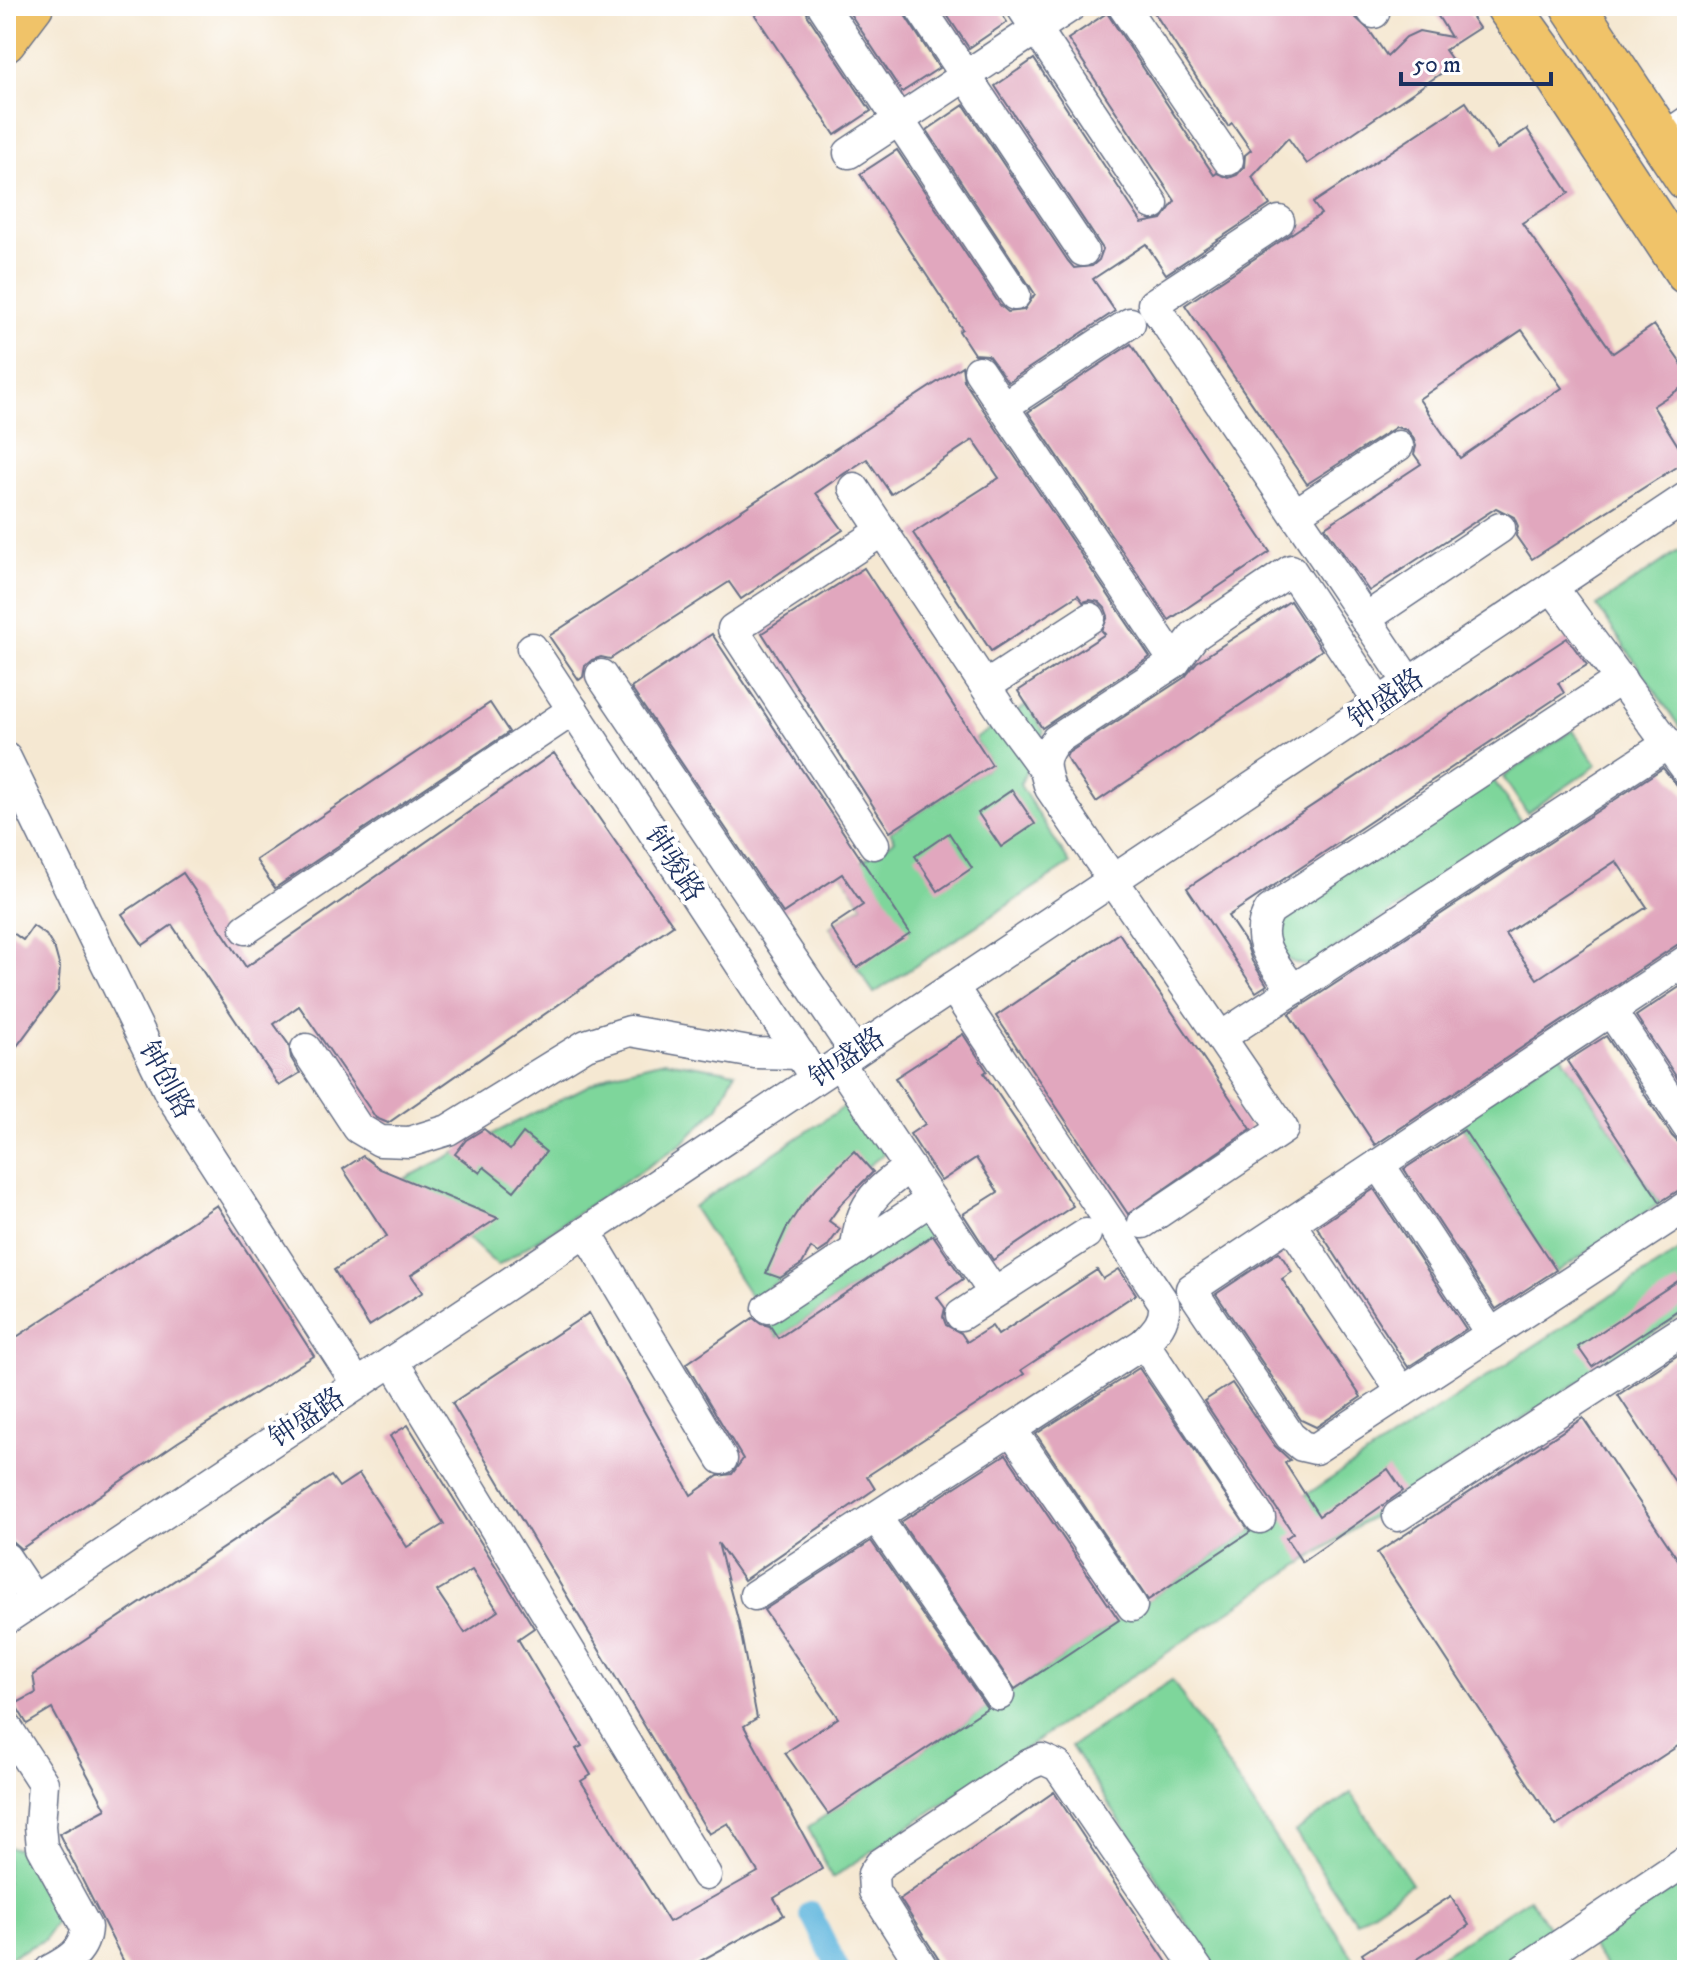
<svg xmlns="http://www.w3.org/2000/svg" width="1693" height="1976" font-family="'IM FELL DW Pica','Noto Serif SC',serif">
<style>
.green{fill:#7ed69b;stroke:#4c827c;stroke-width:2}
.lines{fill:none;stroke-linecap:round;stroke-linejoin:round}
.canal{stroke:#62b7de;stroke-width:22}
.building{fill:#e1a7be;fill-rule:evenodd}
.minor-casing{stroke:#677087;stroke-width:33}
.major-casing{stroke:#677087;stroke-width:41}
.highway-casing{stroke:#677087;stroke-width:47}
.minor{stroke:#fff;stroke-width:30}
.major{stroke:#f0c369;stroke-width:38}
.highway{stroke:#f0c369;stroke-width:44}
.labels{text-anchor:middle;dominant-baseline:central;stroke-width:8;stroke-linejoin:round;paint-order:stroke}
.street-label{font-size:28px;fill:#1b2f5e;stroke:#fff}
</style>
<rect width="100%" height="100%" fill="#fff"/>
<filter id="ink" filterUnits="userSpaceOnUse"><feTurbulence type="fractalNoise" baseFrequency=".0125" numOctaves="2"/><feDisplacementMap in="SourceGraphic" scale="16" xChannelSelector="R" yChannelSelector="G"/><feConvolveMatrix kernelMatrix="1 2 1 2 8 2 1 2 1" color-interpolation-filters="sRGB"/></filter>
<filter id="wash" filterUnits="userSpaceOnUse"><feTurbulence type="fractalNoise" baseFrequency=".006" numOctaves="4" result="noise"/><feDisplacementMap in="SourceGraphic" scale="32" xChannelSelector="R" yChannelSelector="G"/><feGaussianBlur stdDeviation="1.8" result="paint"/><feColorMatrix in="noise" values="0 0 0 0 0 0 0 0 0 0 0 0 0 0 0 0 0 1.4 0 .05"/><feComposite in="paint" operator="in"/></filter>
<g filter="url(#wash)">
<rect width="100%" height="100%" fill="#f5e8d2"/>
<g class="green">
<path d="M1687 545V738L1597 606Z"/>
<path d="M1027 705 1044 731 1020 785 1070 864 874 993 830 927 863 905 842 874 895 840 890 832 991 765 975 739Z"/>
<path d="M1573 730 1597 765 1527 813 1503 777Z"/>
<path d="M1491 776 1523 825 1309 966C1290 964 1282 957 1272 942L1277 917Z"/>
<path d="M1560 1052 1660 1203 1557 1272 1458 1121Z"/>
<path d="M664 1061 735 1072 719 1106 683 1143 498 1266 404 1179 611 1074Z"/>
<path d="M850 1103 885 1153 850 1180 811 1230 787 1276 752 1298 693 1207Z"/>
<path d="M928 1214 939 1231 778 1338 767 1321Z"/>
<path d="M1687 1246V1311L1244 1601 832 1878 808 1827 1254 1529Z"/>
<path d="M1172 1680 1361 1970H1217L1071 1746Z"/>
<path d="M1351 1793 1412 1884 1356 1922 1295 1832Z"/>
<path d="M6 1847 24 1849 57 1919 44 1940 6 1959Z"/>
<path d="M1687 1879V1970H1608L1590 1944Z"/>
<path d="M1529 1898 1550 1930 1490 1970H1420Z"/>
</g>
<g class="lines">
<path class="canal" d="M810 1912 839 1970"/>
</g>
<g id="blocks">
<g class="building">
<path d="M749 6H805L808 16 871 111 835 135Z"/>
<path d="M845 6H899L939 68 902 92Z"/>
<path d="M941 6H996L1007 22 969 48Z"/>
<path d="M1150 6H1351L1354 16 1369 30 1387 56 1406 37 1419 31 1451 37 1436 13 1446 6H1464L1479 28 1445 50 1455 64 1307 164 1288 138 1252 177 1270 205 1166 274 1146 244 1093 279 1115 311 1008 382 988 355 974 354 959 331 962 329 860 174 897 150 1000 305 1008 312 1024 310 1035 294 927 130 964 105 1068 261 1074 268 1092 266 1099 260 1103 249 995 86 1034 59 1142 223 1162 219 1175 201 1068 39 1107 13 1214 175 1217 173 1229 178 1237 175 1244 167 1245 155 1251 150 1232 123 1228 126Z"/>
<path d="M1466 102 1497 149 1527 129 1569 193 1522 223 1613 353 1654 325 1687 372V384L1653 406 1687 460 1532 559 1516 536 1518 526 1514 517 1496 508 1369 591 1325 527 1421 464 1414 454 1416 446 1413 437 1407 430 1396 427 1307 484 1185 305 1321 214 1313 203ZM1522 330 1562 388 1460 458 1419 399Z"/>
<path d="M1131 344 1270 552 1169 620 1028 412Z"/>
<path d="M962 366 964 381 1150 657 1042 728 1018 691 1105 634 1102 631 1108 616 1105 608 1099 602 1090 600 1083 602 1078 595 991 651 913 533 999 478 973 440 891 494 867 459 845 473 816 493 843 530 741 599 729 582 610 659 601 657 592 660 585 666 583 677 579 680 549 636Z"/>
<path d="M864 568 992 765 890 832 762 633Z"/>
<path d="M1290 601 1322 650 1096 802 1066 757 1068 753 1185 677 1197 662Z"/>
<path d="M712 634 910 933 857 968 830 927 863 905 842 874 783 913 631 688Z"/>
<path d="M1567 638 1587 665 1558 683 1564 693 1228 916 1246 943 1252 961 1267 985 1256 992 1187 888Z"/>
<path d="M490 703 509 732 275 888 256 860Z"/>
<path d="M554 753 673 925 388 1123 376 1118 299 1006 274 1024 289 1045 291 1058 300 1073 279 1086 172 925 143 945 122 914 183 873 246 967Z"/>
<path d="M1663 768 1687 797V942L1677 945 1375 1145 1289 1014ZM1616 861 1647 907 1537 979 1505 934Z"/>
<path d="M1012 790 1035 824 1001 847 978 813Z"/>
<path d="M949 833 972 868 938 891 915 856Z"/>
<path d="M33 926 46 935 55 950 60 968 58 991 17 1046 6 1038V928L23 940Z"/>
<path d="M1119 933 1251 1129 1128 1214 996 1016Z"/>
<path d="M1687 982V1093L1636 1016Z"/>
<path d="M963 1034 987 1071 984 1073 1073 1206 993 1260 963 1214 998 1192 976 1158 941 1181 910 1134 925 1124 895 1078Z"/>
<path d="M1606 1036 1672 1136 1678 1142 1687 1144V1185L1660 1202 1567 1061Z"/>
<path d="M484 1129 510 1150 523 1133 546 1152 514 1191 484 1167 480 1173 455 1154 466 1140Z"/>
<path d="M1464 1130 1556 1270 1496 1309 1404 1169Z"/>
<path d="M854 1151 873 1172 842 1203 829 1221 840 1229 827 1247 818 1253 811 1248 802 1264 780 1278 766 1273 786 1229 801 1206 816 1188Z"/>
<path d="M363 1156 380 1169 498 1218 411 1275 423 1292 369 1326 334 1270 387 1236 343 1169Z"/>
<path d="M1374 1189 1466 1329 1408 1367 1317 1227Z"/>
<path d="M217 1205 314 1356 178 1442 21 1549 6 1536V1344Z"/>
<path d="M933 1235 963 1279 937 1297 945 1308 943 1317 946 1325 961 1333 967 1342 992 1326 998 1335 1097 1270 1103 1279 1119 1269 1136 1294 1021 1370 1024 1374 867 1476 875 1489 744 1580 718 1543 739 1624 757 1718 744 1726 822 1869 774 1898 784 1915 684 1970H128L59 1834 106 1809 52 1709 27 1724 15 1704 36 1693 33 1675 331 1476 339 1487 359 1474 407 1547 444 1524 390 1436 408 1425 534 1628 518 1639 582 1746 576 1749 591 1775 581 1781 669 1922 758 1872 728 1823 709 1834 452 1403 589 1313 691 1495 718 1476 732 1474 743 1459 686 1364 753 1318 761 1324 770 1326 778 1338ZM472 1570 498 1611 465 1633 437 1591Z"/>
<path d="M1279 1252 1292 1272 1282 1279 1361 1397 1316 1427 1301 1420 1216 1294Z"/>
<path d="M1678 1281 1687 1295V1304L1592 1367 1578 1347Z"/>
<path d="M1687 1349V1500L1618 1395Z"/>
<path d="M1139 1368 1250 1532 1148 1600 1036 1434Z"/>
<path d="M1232 1383 1275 1446 1290 1460 1285 1463 1319 1516 1388 1469 1403 1491 1302 1562 1286 1538 1293 1533 1204 1401Z"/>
<path d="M1583 1418 1687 1573V1740L1556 1826 1377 1553Z"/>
<path d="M1006 1454 1119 1620 1015 1689 901 1522Z"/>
<path d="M871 1541 987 1708 828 1814 785 1753 838 1718 764 1610Z"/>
<path d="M1054 1792 1172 1970H942L939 1960 900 1899Z"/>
<path d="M1451 1896 1469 1925 1401 1970H1373L1362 1954Z"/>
</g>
</g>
</g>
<g filter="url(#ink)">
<use href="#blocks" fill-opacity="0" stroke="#677087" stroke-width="2"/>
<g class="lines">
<defs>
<g id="minor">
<path d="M823 6 1015 295"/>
<path d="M919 6 1083 251"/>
<path d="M1021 6 1153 204"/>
<path d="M1123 6 1228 160"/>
<path d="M1369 6 1374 13"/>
<path d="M1662 139 1687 122"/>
<path d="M849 153 1071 6"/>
<path d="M1279 221 1153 304 1409 683"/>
<path d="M979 371 1175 662"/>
<path d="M1004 406 1130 323"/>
<path d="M854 488 1005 716 1044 769"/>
<path d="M1295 514 1398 446"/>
<path d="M1552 587 1687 770"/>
<path d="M1365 619 1500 528"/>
<path d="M532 648 808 1067"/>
<path d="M601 675 855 1052"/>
<path d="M986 686 1090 618"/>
<path d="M6 758 171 1096 357 1384"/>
<path d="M874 844 733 629 882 531"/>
<path d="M246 929 573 710"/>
<path d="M1687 960 1191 1289 1290 1436 1302 1446 1315 1449 1687 1206"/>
<path d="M1293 990C1276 964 1250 941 1270 910L1621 679"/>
<path d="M1611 1011 1687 1126"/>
<path d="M1221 1037 1669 743"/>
<path d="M306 1049 358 1128 380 1141 409 1142 448 1130 586 1045 630 1031 755 1053 800 1054"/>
<path d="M839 1063 994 1293"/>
<path d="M1379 1164 1491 1334"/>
<path d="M1143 1223 1283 1129 1050 788C1043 766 1041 758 1056 740L1175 662 1194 636 1291 570 1379 703"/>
<path d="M1290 1223 1402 1392"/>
<path d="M586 1232 722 1459"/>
<path d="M856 1250C859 1205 874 1193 909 1167"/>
<path d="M768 1308 931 1200"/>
<path d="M961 1315 1086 1234"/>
<path d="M1144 1343 1260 1518"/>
<path d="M393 1361 706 1875"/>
<path d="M1011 1429 1132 1606"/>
<path d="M1398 1516 1687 1328"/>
<path d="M876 1517 999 1695"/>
<path d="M6 1558 34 1600"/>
<path d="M755 1595 1144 1343C1156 1331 1166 1321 1164 1303L953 987"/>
<path d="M6 1619 1687 497"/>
<path d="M6 1726 43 1783 40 1826 42 1847 86 1927C85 1951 69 1960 50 1970"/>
<path d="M924 1970 874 1891 873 1874 880 1864 1028 1765 1042 1759 1058 1766 1198 1970"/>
<path d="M1523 1970 1687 1860"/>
</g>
<path id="major" d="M6 43 34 6"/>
<g id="highway">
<path d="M1508 6 1551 66 1687 272"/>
<path d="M1573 6 1687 178"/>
</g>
</defs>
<use href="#minor" class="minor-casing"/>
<use href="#major" class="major-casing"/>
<use href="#highway" class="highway-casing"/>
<use href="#minor" class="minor"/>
<use href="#major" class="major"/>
<use href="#highway" class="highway"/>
</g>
</g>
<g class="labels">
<g class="street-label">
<text transform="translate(1386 699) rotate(-34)">钟盛路</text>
<text transform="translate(674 864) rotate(57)">钟骏路</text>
<text transform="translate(847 1058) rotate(-34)">钟盛路</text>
<text transform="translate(166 1080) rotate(61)">钟创路</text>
<text transform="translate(307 1418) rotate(-34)">钟盛路</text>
</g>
</g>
<rect width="1693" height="1976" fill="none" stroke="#fff" stroke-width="32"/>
<path d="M1401 72v12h150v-12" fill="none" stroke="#1b2f5e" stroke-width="4"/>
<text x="1413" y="72" font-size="24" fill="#1b2f5e" stroke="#ffffff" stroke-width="6" paint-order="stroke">50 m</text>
</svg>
